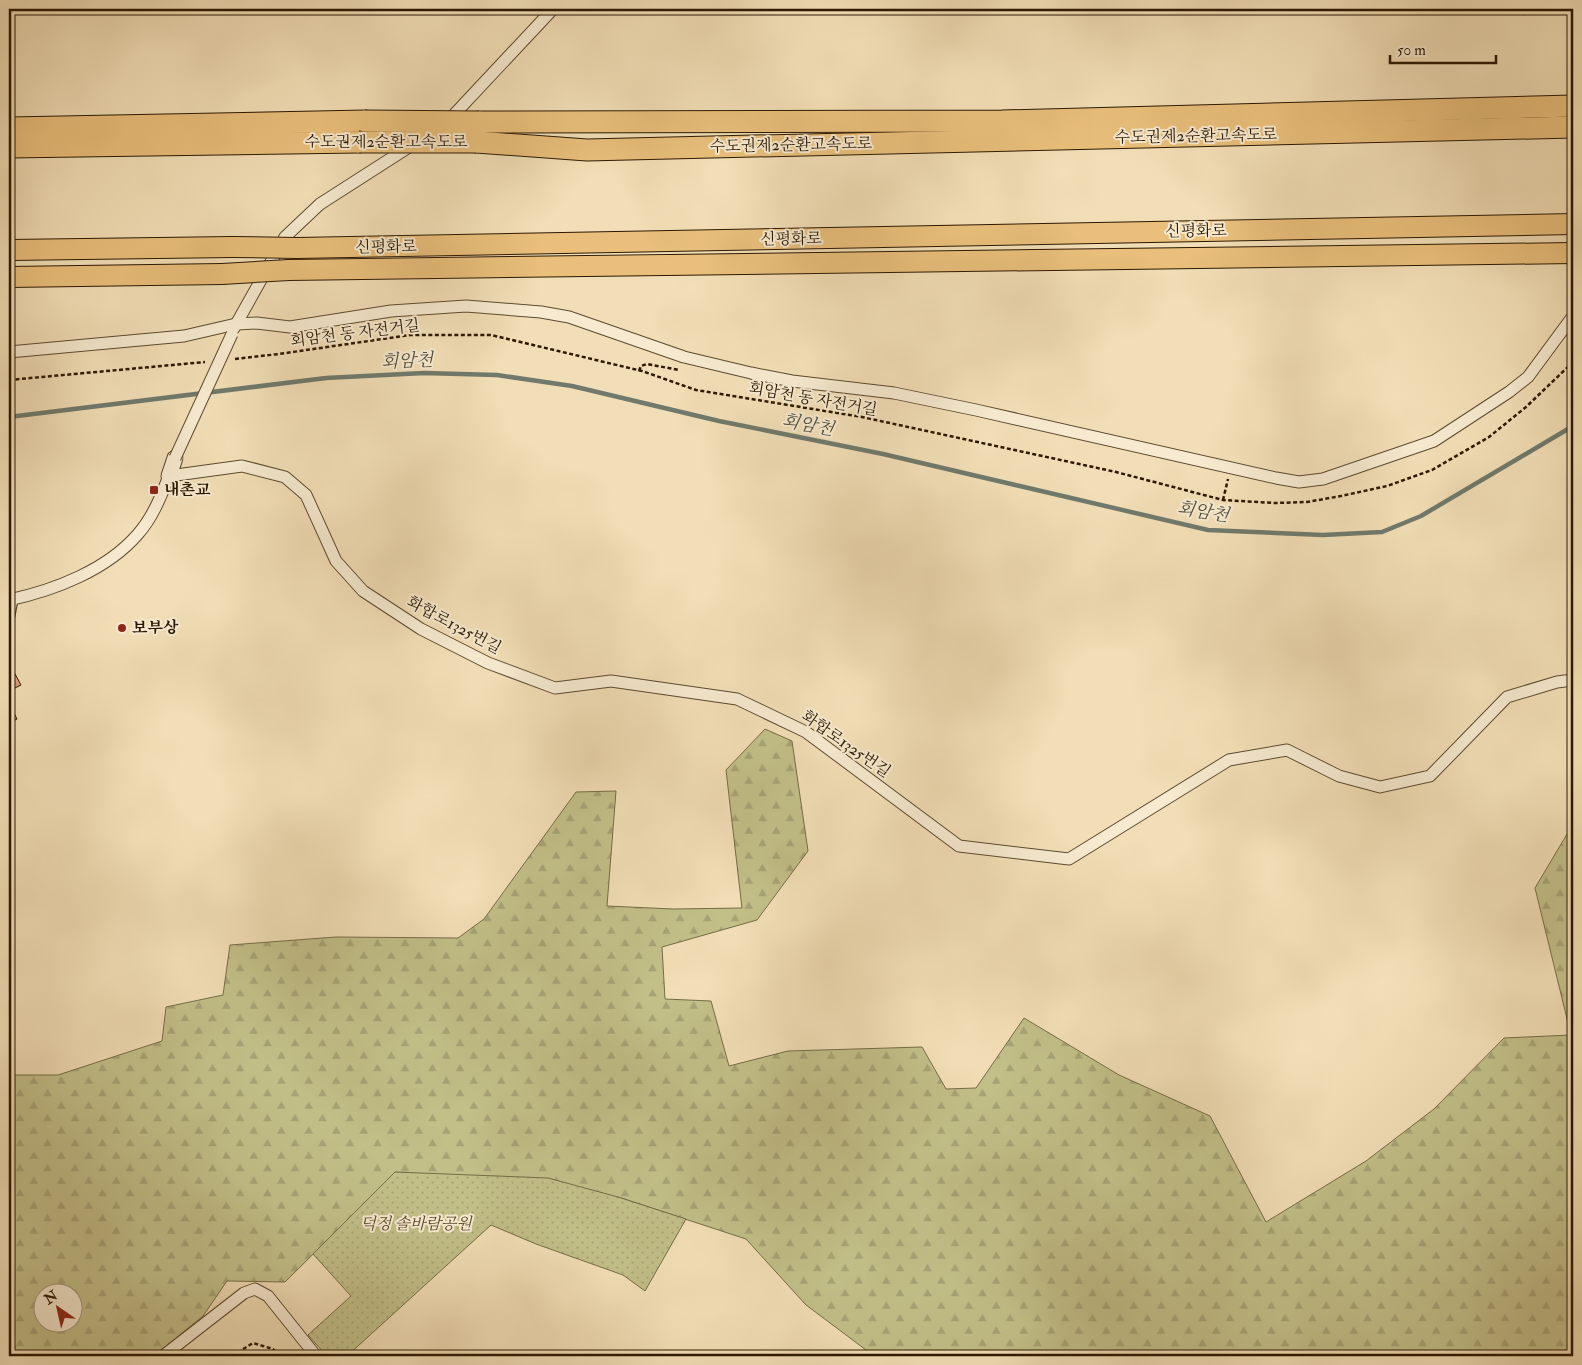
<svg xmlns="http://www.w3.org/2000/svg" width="1582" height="1365" font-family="'IM FELL Double Pica','Noto Serif KR',serif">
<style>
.forest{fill:url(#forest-firs);stroke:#766c46;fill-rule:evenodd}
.park{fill:url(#park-dots);stroke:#766c46}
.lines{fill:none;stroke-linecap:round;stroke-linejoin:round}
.stream{stroke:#6f7a6d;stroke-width:4.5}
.building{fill:url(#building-back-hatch);stroke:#2b1802}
.service-casing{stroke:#5d4a2f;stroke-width:8}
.minor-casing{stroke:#5d4a2f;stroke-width:13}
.tertiary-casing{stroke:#5d4a2f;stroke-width:17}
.trunk-casing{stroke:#2b1802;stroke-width:22}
.motorway-casing{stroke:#2b1802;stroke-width:23}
.path{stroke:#2b1802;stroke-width:2.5;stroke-dasharray:4 2.5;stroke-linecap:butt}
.service{stroke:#f7ead0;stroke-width:5.5}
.minor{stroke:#f7ead0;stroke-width:11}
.tertiary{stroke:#f7ead0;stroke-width:15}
.trunk{stroke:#e9bf7b;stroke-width:20}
.motorway{stroke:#e9bf7b;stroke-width:21}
.minor-bridge-casing{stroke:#5d4a2f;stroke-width:13;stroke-linecap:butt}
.trunk-bridge-casing{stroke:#2b1802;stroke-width:22;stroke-linecap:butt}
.motorway-bridge-casing{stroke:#2b1802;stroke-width:23;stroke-linecap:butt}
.minor-bridge{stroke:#f7ead0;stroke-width:11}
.trunk-bridge{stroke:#e9bf7b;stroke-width:20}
.motorway-bridge{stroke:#e9bf7b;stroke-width:21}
.poi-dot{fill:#8f2418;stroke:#f7ead0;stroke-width:2}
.labels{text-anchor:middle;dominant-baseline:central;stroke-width:4;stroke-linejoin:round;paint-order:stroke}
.street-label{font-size:16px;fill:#2b1802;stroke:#f7ead0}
.poi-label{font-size:16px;font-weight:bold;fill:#2b1802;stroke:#f7ead0;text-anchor:start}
.park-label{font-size:16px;font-style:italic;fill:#584a2a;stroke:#f7ead0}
.water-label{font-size:18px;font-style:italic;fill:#535141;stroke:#f7ead0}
</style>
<defs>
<pattern id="forest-firs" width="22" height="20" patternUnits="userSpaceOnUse" patternTransform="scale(1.25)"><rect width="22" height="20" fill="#c2bf89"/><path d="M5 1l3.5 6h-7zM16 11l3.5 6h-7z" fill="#a7a375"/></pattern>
<pattern id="park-dots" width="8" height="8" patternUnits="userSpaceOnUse" patternTransform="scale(1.25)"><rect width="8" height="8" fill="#c2bf89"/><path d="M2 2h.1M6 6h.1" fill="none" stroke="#a7a375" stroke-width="1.8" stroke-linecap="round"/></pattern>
<pattern id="building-back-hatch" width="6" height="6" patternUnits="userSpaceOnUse" patternTransform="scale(1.25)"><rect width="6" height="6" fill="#e7a284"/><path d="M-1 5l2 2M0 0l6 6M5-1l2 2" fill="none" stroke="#c68b70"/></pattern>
</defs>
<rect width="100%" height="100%" fill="#f2deb6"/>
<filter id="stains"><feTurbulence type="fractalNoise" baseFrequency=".004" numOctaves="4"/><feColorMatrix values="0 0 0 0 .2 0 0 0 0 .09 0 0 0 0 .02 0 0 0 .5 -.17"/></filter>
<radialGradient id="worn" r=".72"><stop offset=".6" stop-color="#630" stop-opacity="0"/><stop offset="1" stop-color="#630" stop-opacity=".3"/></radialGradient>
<path class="forest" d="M765 729 792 741 808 851 757 920 662 947 665 999 711 1001 729 1066 788 1051 922 1047 946 1089 976 1088 1024 1018 1119 1075 1210 1116 1266 1222 1366 1161 1434 1109 1504 1038 1571 1035 1535 888 1573 824V1356H874L806 1305 746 1239 618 1197 396 1172 285 1282 227 1281 203 1316 154 1356H9V1075H58L162 1041 166 1007 223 995 230 945 336 937 458 938 484 919 576 792 616 791 607 906 673 909 742 908 726 770ZM42 1292H72V1322H42Z"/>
<path class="park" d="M395 1172 548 1178 618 1197 686 1219 645 1291 623 1275 536 1244 491 1225 347 1356H327L308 1335 351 1296 313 1254Z"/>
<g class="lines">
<path class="stream" d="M9 417 326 378 424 373 497 375 572 386 719 421 883 454 1208 530 1323 535 1382 532 1421 516 1573 426"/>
</g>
<g class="building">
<path d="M9 663 21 685 9 691Z"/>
<path d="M9 703 17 719 9 723Z"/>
</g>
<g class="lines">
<defs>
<path id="service" d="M9 629 15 598"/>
<g id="minor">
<path d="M448 121 553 9"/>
<path d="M234 328 285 237 320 204 412 145"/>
<path d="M9 352 184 336 236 324 257 323 290 327 391 311 466 306 541 312 569 317 684 357 751 373 792 381 894 393 976 410 1276 478 1299 482 1323 479 1434 441 1509 392 1528 377 1573 316"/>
<path d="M9 600C55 590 107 570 138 534 153 517 161 496 169 476L242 466 285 477 306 495 336 561 363 591 421 629 488 663 555 688 611 681 737 699 806 732 959 846 1069 859 1229 760 1287 750 1339 776 1380 787 1430 776 1507 697 1557 682 1573 680"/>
<path d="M163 1356 244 1293 255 1289 268 1296 316 1356"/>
</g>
<path id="tertiary" d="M169 476 175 458"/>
<g id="trunk">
<path d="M297 248 1573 224"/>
<path d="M9 250 232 247"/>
<path d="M289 270 1573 253"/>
<path d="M9 277 222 274"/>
</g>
<g id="motorway">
<path d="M479 122 1002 121 1573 106"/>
<path d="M9 128 365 121"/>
<path d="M476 142 587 150 1573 127"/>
<path d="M9 147 359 142"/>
</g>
</defs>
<use href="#service" class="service-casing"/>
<use href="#minor" class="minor-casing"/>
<use href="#tertiary" class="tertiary-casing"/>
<use href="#trunk" class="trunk-casing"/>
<use href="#motorway" class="motorway-casing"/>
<g class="path">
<path d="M1503 9 1525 14 1534 9"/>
<path d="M235 359 279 354 410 335H491L642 371 696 390 862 417 1116 472 1223 500 1275 503 1307 502 1341 496 1387 486 1432 470 1489 437 1526 407 1573 362"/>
<path d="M639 371 641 366 647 364 679 370"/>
<path d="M9 380 205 362"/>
<path d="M1223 500 1228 479"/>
<path d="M232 1356 253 1343 273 1349 279 1356"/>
</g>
<use href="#service" class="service"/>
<use href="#minor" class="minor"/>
<use href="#tertiary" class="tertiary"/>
<use href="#trunk" class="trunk"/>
<use href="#motorway" class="motorway"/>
<defs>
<path id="minor-bridge" d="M175 458 232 334"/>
<g id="trunk-bridge">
<path d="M232 247 297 248"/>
<path d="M222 274 289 270"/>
</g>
<g id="motorway-bridge">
<path d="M365 121 479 122"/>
<path d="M359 142H476"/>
</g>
</defs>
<use href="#minor-bridge" class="minor-bridge-casing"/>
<use href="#trunk-bridge" class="trunk-bridge-casing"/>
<use href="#motorway-bridge" class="motorway-bridge-casing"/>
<use href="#minor-bridge" class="minor-bridge"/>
<use href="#trunk-bridge" class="trunk-bridge"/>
<use href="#motorway-bridge" class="motorway-bridge"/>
</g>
<g class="poi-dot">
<rect x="149" y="485" width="10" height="10" rx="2.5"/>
<circle cx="122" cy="628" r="5"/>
</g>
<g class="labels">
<g class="street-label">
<text transform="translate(1196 136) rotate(-1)">수도권제2순환고속도로</text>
<text x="386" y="142">수도권제2순환고속도로</text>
<text transform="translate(791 145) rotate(-1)">수도권제2순환고속도로</text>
<text transform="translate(1196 231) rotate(-1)">신평화로</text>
<text transform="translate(791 239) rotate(-1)">신평화로</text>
<text transform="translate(386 247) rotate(-1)">신평화로</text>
<text transform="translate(355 333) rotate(-7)">회암천 동 자전거길</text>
<text transform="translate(813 399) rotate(10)">회암천 동 자전거길</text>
<text transform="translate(454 625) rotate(28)">화합로1325번길</text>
<text transform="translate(846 744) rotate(35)">화합로1325번길</text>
</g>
<g class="poi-label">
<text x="164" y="490">내촌교</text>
<text x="132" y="628">보부상</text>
</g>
<g class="park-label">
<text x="416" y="1224">덕정 솔바람공원</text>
</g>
<g class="water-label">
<text transform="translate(407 361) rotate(-2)">회암천</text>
<text transform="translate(808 425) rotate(11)">회암천</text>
<text transform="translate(1203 512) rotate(9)">회암천</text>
</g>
</g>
<rect width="1582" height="1365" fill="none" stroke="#f2deb6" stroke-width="30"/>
<rect x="10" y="10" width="1562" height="1345" fill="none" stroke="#2b1802" stroke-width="2.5"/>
<rect x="15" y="15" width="1552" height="1335" fill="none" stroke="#2b1802"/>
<g transform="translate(58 1308) rotate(326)"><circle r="24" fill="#f7ead0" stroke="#a5967e"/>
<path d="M0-4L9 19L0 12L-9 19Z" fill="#8f2418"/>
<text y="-8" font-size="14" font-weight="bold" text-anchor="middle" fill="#2b1802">N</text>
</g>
<path d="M1390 55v8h106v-8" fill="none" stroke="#2b1802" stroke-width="2.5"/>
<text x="1397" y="55" font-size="15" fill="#2b1802" stroke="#f7ead0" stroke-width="4" paint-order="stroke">50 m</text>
<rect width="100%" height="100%" filter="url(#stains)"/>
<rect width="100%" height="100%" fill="url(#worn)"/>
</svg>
